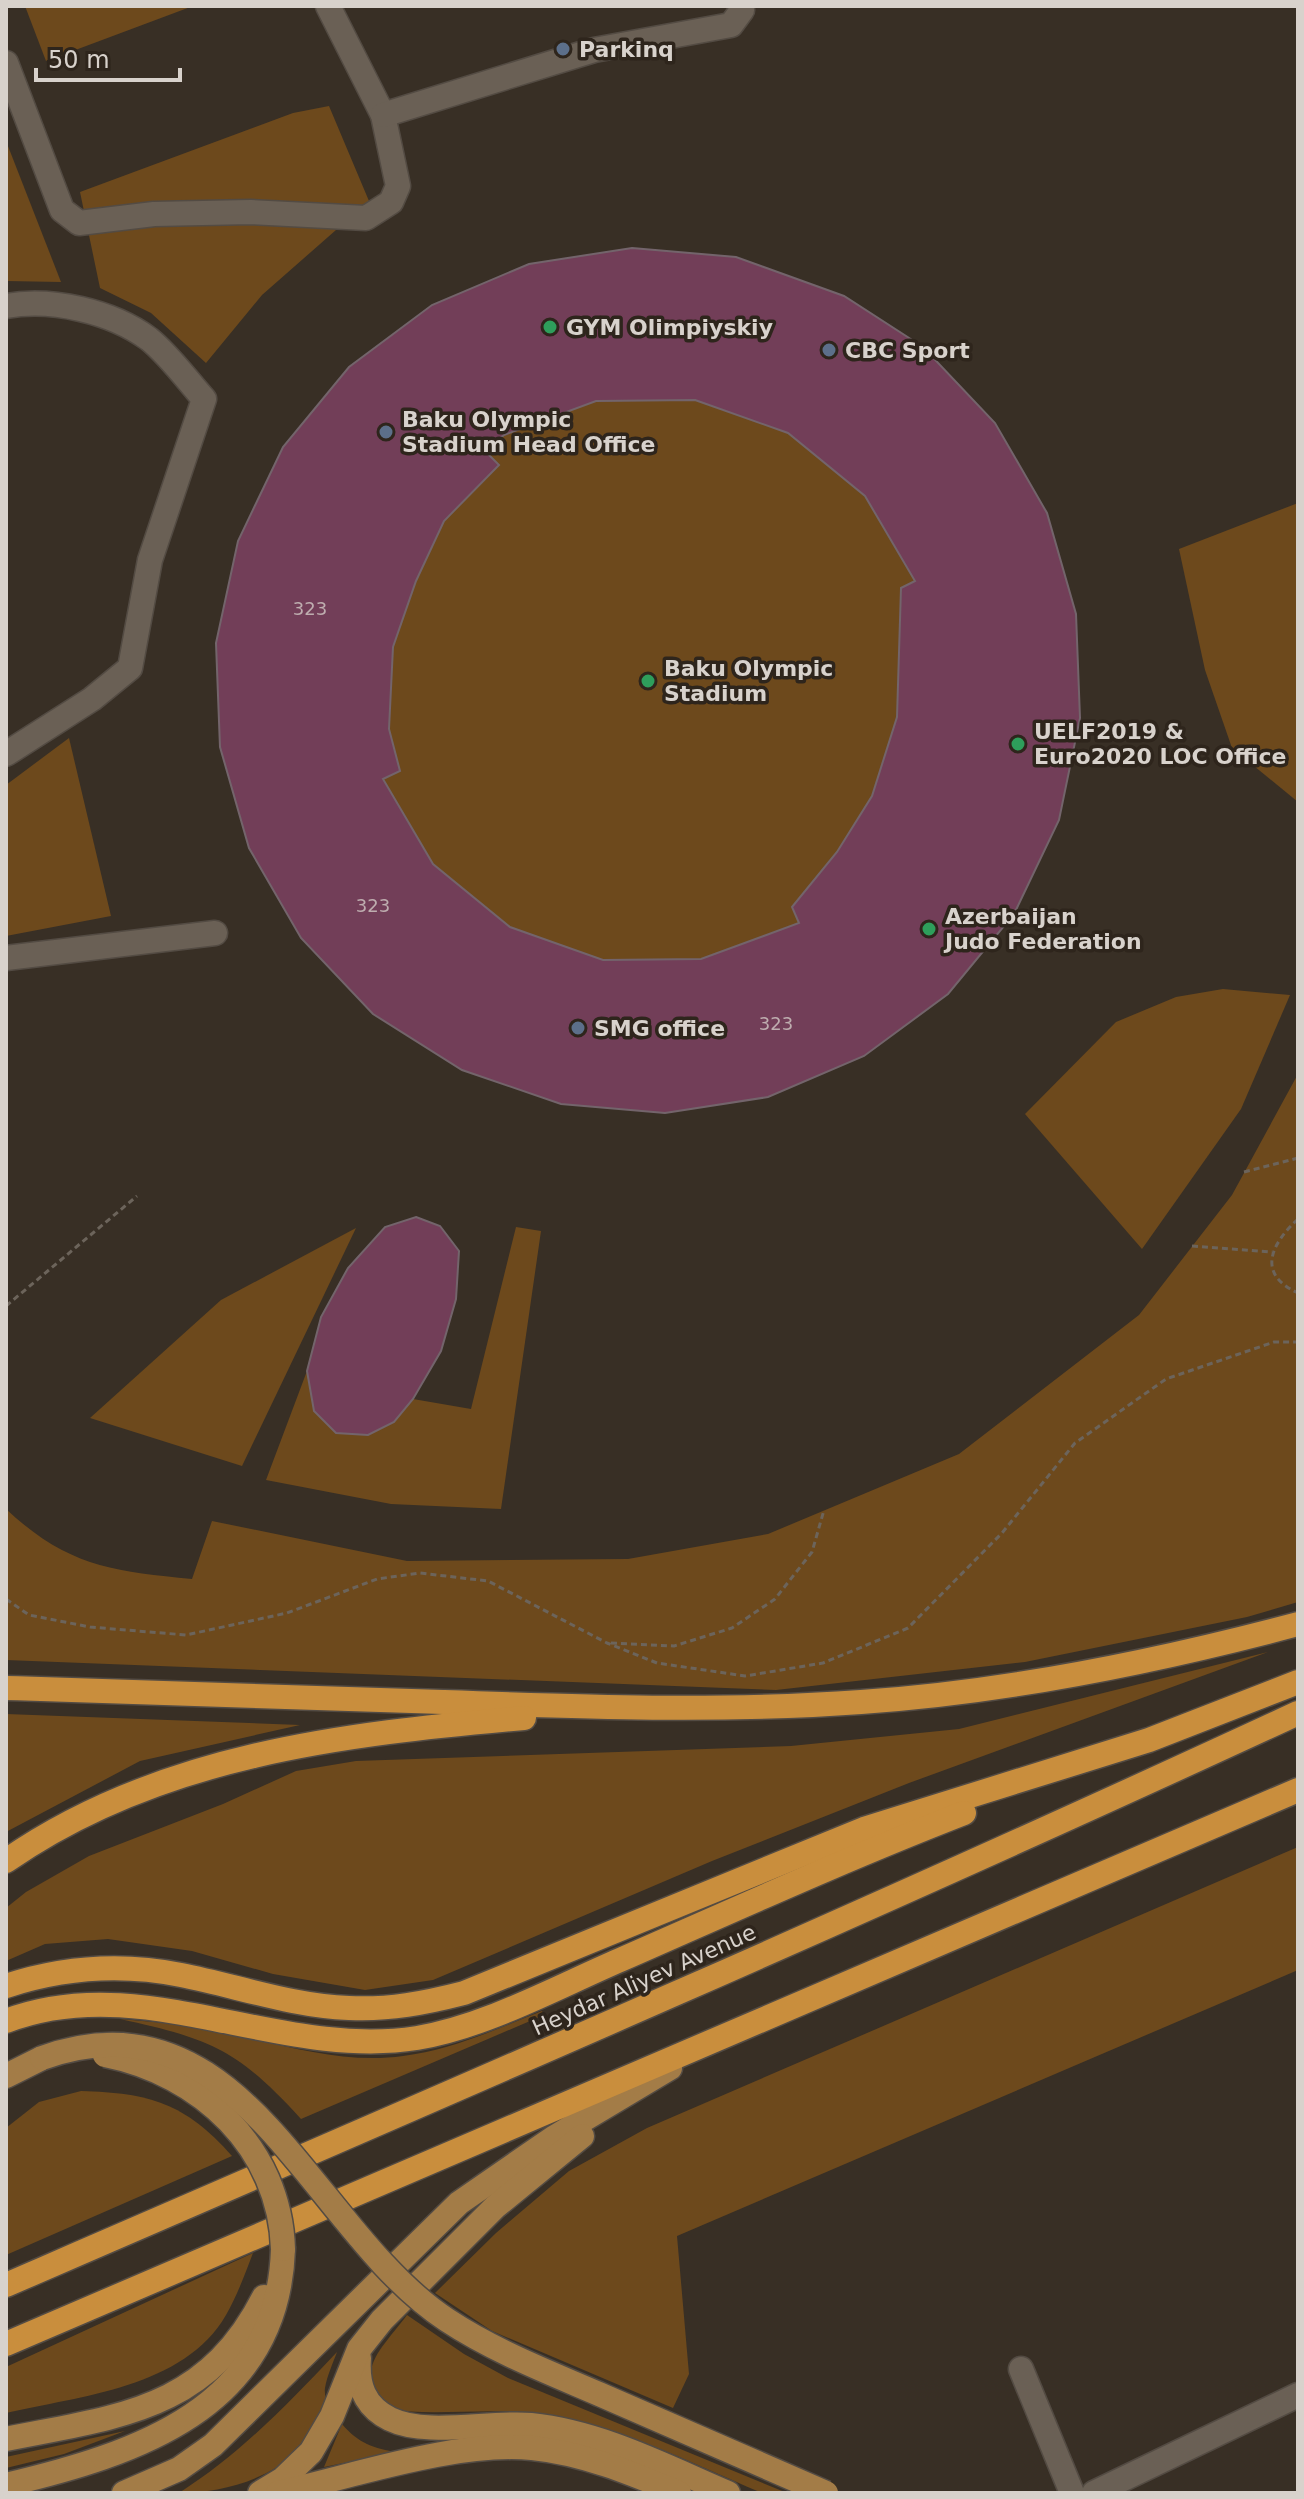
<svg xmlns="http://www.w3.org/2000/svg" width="1304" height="2499" font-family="'DejaVu Sans',sans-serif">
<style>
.green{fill:#6d491c}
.building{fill:#723e58;stroke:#73646b;stroke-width:2;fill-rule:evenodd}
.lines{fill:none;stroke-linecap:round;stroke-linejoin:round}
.minor-casing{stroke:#534b43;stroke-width:27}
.major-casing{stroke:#534b43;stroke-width:27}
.highway-casing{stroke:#534b43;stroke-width:27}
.path{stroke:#6c645b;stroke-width:3;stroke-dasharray:6 4;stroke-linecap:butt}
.minor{stroke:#6a6055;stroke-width:24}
.major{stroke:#a37c47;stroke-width:24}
.highway{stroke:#c98e3d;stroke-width:24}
.major-bridge-casing{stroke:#534b43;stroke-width:27;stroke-linecap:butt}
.major-bridge{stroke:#a37c47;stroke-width:24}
.service-dot{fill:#5c6f8a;stroke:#2e251c;stroke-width:3}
.leisure-dot{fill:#2e9e5b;stroke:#2e251c;stroke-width:3}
.labels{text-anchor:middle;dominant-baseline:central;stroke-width:7;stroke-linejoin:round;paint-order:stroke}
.number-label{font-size:18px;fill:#beadaf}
.poi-label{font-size:22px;font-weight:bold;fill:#d8d2cc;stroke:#2e251c;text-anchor:start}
.street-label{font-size:22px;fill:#d8d2cc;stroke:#2e251c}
</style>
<rect width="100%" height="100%" fill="#382f25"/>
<g class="green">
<path d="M25 6H193L46 61Z"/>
<path d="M329 106 369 201 262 295 206 363 151 313 100 288 80 192 293 113Z"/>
<path d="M6 141 61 282 6 281Z"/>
<circle cx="646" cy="680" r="428"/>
<path d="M1298 503V802L1232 748 1205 670 1179 549Z"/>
<path d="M69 738 111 916 6 936V785Z"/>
<path d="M1223 989 1290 995 1241 1109 1142 1249 1025 1114 1116 1022 1176 997Z"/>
<path d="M1298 1074V1602L1247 1617 1025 1662 776 1690 6 1660V1509C67 1566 111 1571 192 1579L212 1521 407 1561 628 1559 768 1534 959 1454 1139 1315 1232 1195Z"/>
<path d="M516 1227 541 1231 501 1509 391 1504 266 1480 307 1371 314 1411 336 1433C376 1435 387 1430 413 1399L471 1409Z"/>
<path d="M356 1228 242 1466 90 1418 221 1300Z"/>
<path d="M1268 1652 909 1783 712 1861 433 1980 365 1990 273 1974 192 1951 108 1939 45 1944 6 1961V1908L26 1892 89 1856 223 1804 296 1771 356 1761 791 1746 959 1729Z"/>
<path d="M6 1714 300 1725 140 1761 6 1832Z"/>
<path d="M1298 1847V1970L677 2236 689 2374 673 2408 492 2331 435 2293 496 2233 569 2171 647 2128Z"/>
<path d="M542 2011 544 2015 301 2119C237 2049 211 2039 120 2019 150 2022 181 2023 211 2029 273 2042 339 2065 403 2056 451 2050 497 2029 542 2011Z"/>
<path d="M81 2091C150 2093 185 2103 232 2156L6 2255V2128L39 2102Z"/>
<path d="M253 2253C245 2274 237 2296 226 2315 184 2388 79 2396 6 2413V2367Z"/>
<path d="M407 2315 464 2354 508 2378 787 2493H762C680 2458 607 2420 517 2412 474 2409 430 2416 387 2409 351 2371 382 2349 407 2315Z"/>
<path d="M337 2352C333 2363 327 2376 325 2388 324 2394 327 2400 326 2406 308 2468 236 2493 179 2493 240 2454 288 2404 337 2352Z"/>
<path d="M342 2424C358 2443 374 2449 398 2452L324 2467Z"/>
<path d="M125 2431 64 2454 6 2468V2457Z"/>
</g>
<g class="building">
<path d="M632 248 736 257 844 296 923 347 995 423 1047 513 1076 614 1080 718 1059 820 1014 914 948 994 864 1056 768 1097 665 1113 561 1104 462 1070 373 1014 301 938 249 848 220 747 216 643 238 541 283 447 349 367 432 305 529 264ZM695 400 788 433 865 496 915 581 901 588 897 717 872 796 837 852 792 907 799 923 701 959 603 960 510 927 433 864 383 779 400 771 389 729 393 647 416 581 444 521 499 465 485 451 504 435 596 401Z"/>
<path d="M416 1217 440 1226 459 1251 456 1299 441 1351 413 1399 394 1422 368 1435 336 1433 314 1411 307 1371 321 1317 348 1268 385 1227Z"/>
</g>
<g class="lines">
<defs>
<g id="minor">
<path d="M6 63 62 210 79 223 154 214 251 212 366 218 391 202 398 186 383 115 328 6"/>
<path d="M383 115 594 50 731 25 742 10 741 6"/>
<path d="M6 306C52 298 111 311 149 339 169 355 187 380 204 399L150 560 130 668 92 699 6 754"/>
<path d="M6 958 215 933"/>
<path d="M1021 2369 1072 2493"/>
<path d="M1094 2493 1298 2395"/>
</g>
<g id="major">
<path d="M6 2076 42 2058"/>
<path d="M359 2358C357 2385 364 2406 390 2419 427 2437 489 2421 531 2425 600 2432 665 2466 728 2493"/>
<path d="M6 2439C119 2416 206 2411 264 2297"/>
<path d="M6 2485C136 2454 278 2409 283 2249"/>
<path d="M124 2493 179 2469 213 2445 459 2203 553 2138 670 2068"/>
<path d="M260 2493 283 2479 311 2452 332 2416 359 2349 382 2320 495 2207 582 2136"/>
<path d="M278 2493C354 2476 455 2441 532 2448 583 2453 631 2473 679 2493"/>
</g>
<g id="highway">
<path d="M6 1688C152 1692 298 1697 443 1702 583 1707 722 1712 861 1702 1009 1692 1155 1662 1298 1624"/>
<path d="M6 1861C158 1755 344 1734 524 1718"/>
<path d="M6 1986C64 1967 121 1963 181 1975 237 1986 292 2006 349 2008 389 2010 425 2003 464 1993L864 1829 1149 1740 1298 1682"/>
<path d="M6 2021C142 1969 278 2060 417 2038 487 2026 555 1988 620 1960 734 1910 848 1858 964 1813"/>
<path d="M6 2285C438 2098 871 1911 1298 1713"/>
<path d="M6 2344 1298 1790"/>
</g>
</defs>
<use href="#minor" class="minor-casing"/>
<use href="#major" class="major-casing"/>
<use href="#highway" class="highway-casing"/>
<g class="path">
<path d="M1244 1172 1298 1158"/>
<path d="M1298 1219C1271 1244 1256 1274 1298 1293"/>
<path d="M1192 1246 1272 1252"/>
<path d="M6 1306 137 1196"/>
<path d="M6 1599 29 1615 90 1627 186 1635 287 1613 377 1579 420 1573 488 1581 607 1643 657 1663 745 1676 823 1663 908 1628 1002 1533 1075 1443 1166 1379 1274 1342H1298"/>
<path d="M611 1643 674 1646 732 1628 775 1599 812 1552 824 1510"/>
</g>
<use href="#minor" class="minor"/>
<use href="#major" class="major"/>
<use href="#highway" class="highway"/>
<defs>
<g id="major-bridge">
<path d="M105 2055C201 2074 280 2148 283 2249"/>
<path d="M42 2058C244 1986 309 2229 447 2320 494 2351 548 2372 599 2394 675 2427 751 2460 826 2493"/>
</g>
</defs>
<use href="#major-bridge" class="major-bridge-casing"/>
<use href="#major-bridge" class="major-bridge"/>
</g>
<g class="service-dot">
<circle cx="563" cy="49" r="8"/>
<circle cx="829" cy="350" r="8"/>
<circle cx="386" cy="432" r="8"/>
<circle cx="578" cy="1028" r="8"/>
</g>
<g class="leisure-dot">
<circle cx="550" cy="327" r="8"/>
<circle cx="648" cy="681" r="8"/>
<circle cx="1018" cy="744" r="8"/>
<circle cx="929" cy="929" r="8"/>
</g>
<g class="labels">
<g class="number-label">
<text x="310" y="608">323</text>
<text x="373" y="905">323</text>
<text x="776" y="1023">323</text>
</g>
<g class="poi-label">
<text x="579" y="49">Parkinq</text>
<text x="566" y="327">GYM Olimpiyskiy</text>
<text x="845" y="350">CBC Sport</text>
<text x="402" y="419">Baku Olympic<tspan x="402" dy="25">Stadium Head Office</tspan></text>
<text x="664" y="668">Baku Olympic<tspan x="664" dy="25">Stadium</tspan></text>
<text x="1034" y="731">UELF2019 &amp;<tspan x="1034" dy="25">Euro2020 LOC Office</tspan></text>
<text x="945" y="916">Azerbaijan<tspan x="945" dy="25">Judo Federation</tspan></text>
<text x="594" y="1028">SMG office</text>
</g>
<g class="street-label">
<text transform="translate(644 1980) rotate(-24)">Heydar Aliyev Avenue</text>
</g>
</g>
<rect width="1304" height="2499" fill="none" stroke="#d8d2cc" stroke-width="16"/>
<path d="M36 68v12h144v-12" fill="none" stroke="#d8d2cc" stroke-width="4"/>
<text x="48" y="68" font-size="24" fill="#d8d2cc" stroke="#2e251c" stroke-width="6" paint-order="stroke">50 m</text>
</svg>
